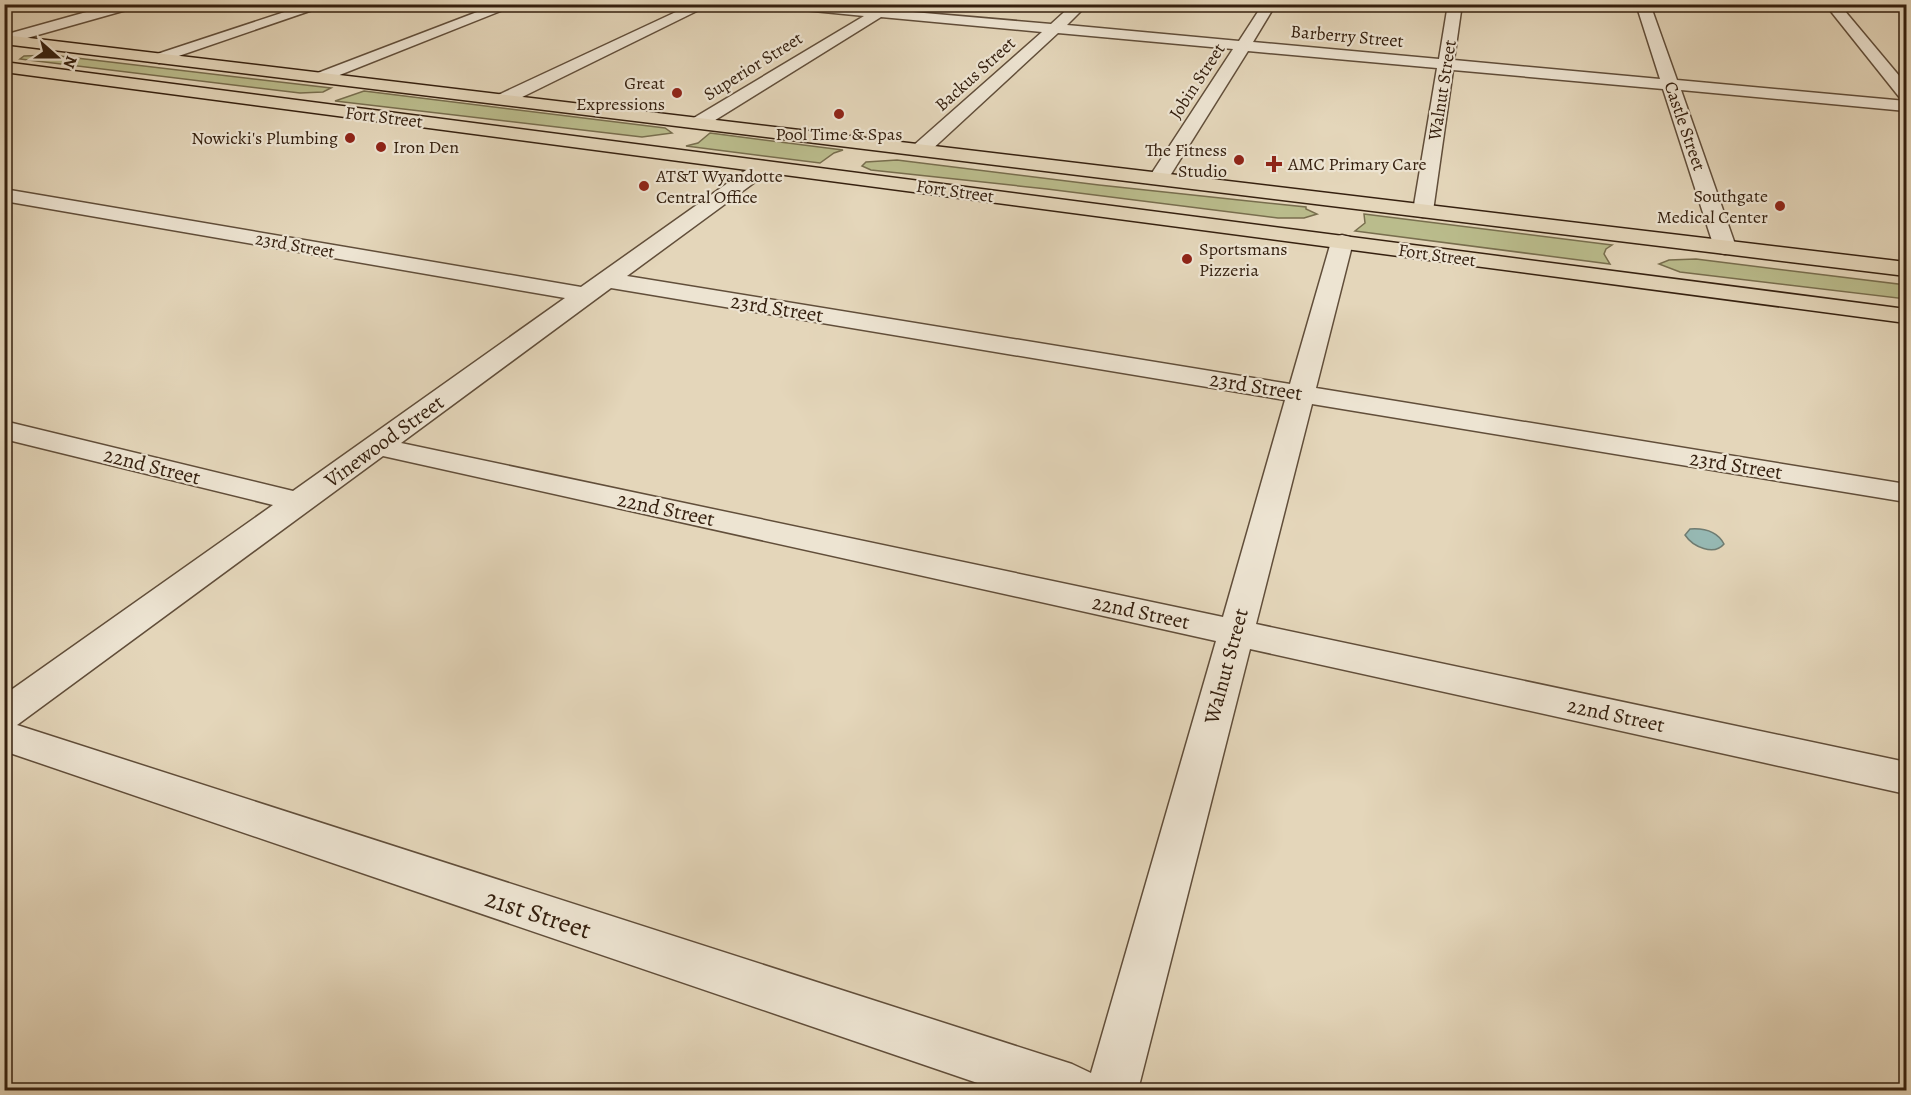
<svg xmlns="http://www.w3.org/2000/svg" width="1911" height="1095" font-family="Alegreya,serif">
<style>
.green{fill:#babc8c;stroke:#786e4e;stroke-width:1.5}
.water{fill:#96b9b4;stroke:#6f7c72;stroke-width:1.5}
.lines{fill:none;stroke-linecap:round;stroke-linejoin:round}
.minor-casing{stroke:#614e3a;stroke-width:3}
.primary-casing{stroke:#35200f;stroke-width:3}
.minor{fill:#ede4d2;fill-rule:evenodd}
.primary{fill:#e4d6ba;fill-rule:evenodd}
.poi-dot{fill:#8f2418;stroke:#ede4d2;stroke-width:2}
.labels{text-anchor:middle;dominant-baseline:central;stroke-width:4.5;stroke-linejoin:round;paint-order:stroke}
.far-street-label{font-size:18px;fill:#35200f;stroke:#ede4d2}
.far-poi-label{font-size:18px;fill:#35200f;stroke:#ede4d2;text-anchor:end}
.street-label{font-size:21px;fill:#35200f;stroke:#ede4d2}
.near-street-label{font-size:26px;fill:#35200f;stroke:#ede4d2}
</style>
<rect width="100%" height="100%" fill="#e4d6ba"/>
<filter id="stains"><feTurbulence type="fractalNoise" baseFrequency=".00333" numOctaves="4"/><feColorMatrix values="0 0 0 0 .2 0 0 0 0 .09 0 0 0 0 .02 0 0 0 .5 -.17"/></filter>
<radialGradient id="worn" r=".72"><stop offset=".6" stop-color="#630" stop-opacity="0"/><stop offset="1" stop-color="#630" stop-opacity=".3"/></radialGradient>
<g class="green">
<path d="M51 55 331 88 323 92 300 93 20 59 24 56Z"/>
<path d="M364 91 665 128 672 133 642 137 335 101Z"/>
<path d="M710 133 843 150 834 153 820 163 686 146 698 143Z"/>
<path d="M897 160 1099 185 1306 207V209L1317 214 1304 218H1278L1047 189 871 170 862 166 866 162Z"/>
<path d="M1364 214 1612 245 1606 249 1604 254 1610 264 1355 231 1365 223Z"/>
<path d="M1696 259 1906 285V299L1680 272 1659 264 1669 260Z"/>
</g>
<path class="water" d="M1690 529C1704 528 1717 531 1724 544 1714 556 1693 547 1685 535Z"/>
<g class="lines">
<defs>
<g id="minor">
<path d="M115 4H138L137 7 13 42 4 43V35Z"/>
<path d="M309 4H330L164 61 159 63 151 58 154 55Z"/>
<path d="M498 4H518L327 80H315L313 77 315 74Z"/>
<path d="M693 4H711L510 103H498L496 99 498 95Z"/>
<path d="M777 4H834L876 8 883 6 890 10 1051 24 1073 4H1088L1067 25 1239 41 1263 4H1276L1253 42 1439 59 1448 4H1462L1454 60 1660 79 1636 4H1650L1677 80 1906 101V111L1681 90 1736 247 1733 252 1725 254 1717 252 1714 247 1663 89 1453 70 1433 211 1430 215 1423 217 1416 215 1413 211 1437 68 1248 51 1168 179 1165 183H1151L1148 179 1233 49 1058 33 928 153H914L912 149 914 145 1042 32 881 17 704 127H692L689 123 692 119 864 16 783 8Z"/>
<path d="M1825 4H1839L1906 84V99L1900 98Z"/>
<path d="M763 161 770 163 773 167 770 171 627 276 1290 384 1331 242 1334 237 1342 235 1350 237 1353 242 1316 388 1906 484V502L1312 404 1256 624 1906 762V794L1250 649 1138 1090H998L4 751V695L273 505 4 439V421L293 491 565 298 4 201V189L581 287 756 163ZM611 288 1285 400 1223 617 401 443ZM383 456 1216 641 1091 1073 1072 1064 17 725Z"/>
</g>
<g id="primary">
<path d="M4 35 1906 262V276L4 44Z"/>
<path d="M4 62 1906 309V323L4 72Z"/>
</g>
</defs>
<use href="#minor" class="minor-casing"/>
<use href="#primary" class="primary-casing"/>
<use href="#minor" class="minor"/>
<use href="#primary" class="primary"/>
</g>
<g class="poi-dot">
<circle cx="677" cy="93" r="6"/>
<circle cx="839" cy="114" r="6"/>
<circle cx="350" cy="138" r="6"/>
<circle cx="381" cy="147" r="6"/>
<circle cx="1239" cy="160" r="6"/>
<path d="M1271 155h6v6h6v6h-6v6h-6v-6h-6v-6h6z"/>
<circle cx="644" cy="186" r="6"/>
<circle cx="1780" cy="206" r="6"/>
<circle cx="1187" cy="259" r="6"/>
</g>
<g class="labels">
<g class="far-street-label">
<text transform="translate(1347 36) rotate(5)">Barberry Street</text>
<text transform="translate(753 66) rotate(-32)">Superior Street</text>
<text transform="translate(975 74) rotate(-42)">Backus Street</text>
<text transform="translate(1197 81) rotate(-57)">Jobin Street</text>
<text transform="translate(1442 90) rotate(-81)">Walnut Street</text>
<text transform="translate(384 117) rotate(7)">Fort Street</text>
<text transform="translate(1685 126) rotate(71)">Castle Street</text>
<text transform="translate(955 191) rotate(8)">Fort Street</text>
<text transform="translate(295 245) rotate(10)">23rd Street</text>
<text transform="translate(1437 255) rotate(8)">Fort Street</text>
</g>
<g class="far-poi-label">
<text x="665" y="83">Great<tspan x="665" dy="21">Expressions</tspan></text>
<text x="839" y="134" text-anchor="middle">Pool Time &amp; Spas</text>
<text x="338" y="138">Nowicki's Plumbing</text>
<text x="393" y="147" text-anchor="start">Iron Den</text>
<text x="1227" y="150">The Fitness<tspan x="1227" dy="21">Studio</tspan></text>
<text x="1288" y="164" text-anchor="start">AMC Primary Care</text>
<text x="656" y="176" text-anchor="start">AT&amp;T Wyandotte<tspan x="656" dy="21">Central Office</tspan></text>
<text x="1768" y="196">Southgate<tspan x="1768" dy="21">Medical Center</tspan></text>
<text x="1199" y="249" text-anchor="start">Sportsmans<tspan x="1199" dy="21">Pizzeria</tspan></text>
</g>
<g class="street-label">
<text transform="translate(777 308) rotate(9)">23rd Street</text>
<text transform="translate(1256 386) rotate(9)">23rd Street</text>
<text transform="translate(384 441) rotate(-36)">Vinewood Street</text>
<text transform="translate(1736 465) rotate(9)">23rd Street</text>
<text transform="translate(152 466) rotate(14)">22nd Street</text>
<text transform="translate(666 509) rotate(12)">22nd Street</text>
<text transform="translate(1141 612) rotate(12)">22nd Street</text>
<text transform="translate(1226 666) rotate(-75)">Walnut Street</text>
<text transform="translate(1616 715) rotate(12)">22nd Street</text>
</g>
<g class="near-street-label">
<text transform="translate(538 914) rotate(18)">21st Street</text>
</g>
</g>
<rect width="1911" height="1095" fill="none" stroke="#e4d6ba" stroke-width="24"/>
<rect x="6" y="6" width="1899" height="1083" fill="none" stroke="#35200f" stroke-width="3"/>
<rect x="12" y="12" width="1887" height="1071" fill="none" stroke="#35200f" stroke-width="1.5"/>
<g transform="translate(57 57) rotate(111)" stroke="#ede4d2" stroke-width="4.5" paint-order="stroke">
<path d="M0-4.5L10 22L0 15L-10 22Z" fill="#35200f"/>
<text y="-9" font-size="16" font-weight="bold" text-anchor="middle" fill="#35200f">N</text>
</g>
<rect width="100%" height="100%" filter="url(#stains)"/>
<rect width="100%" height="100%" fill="url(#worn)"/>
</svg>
